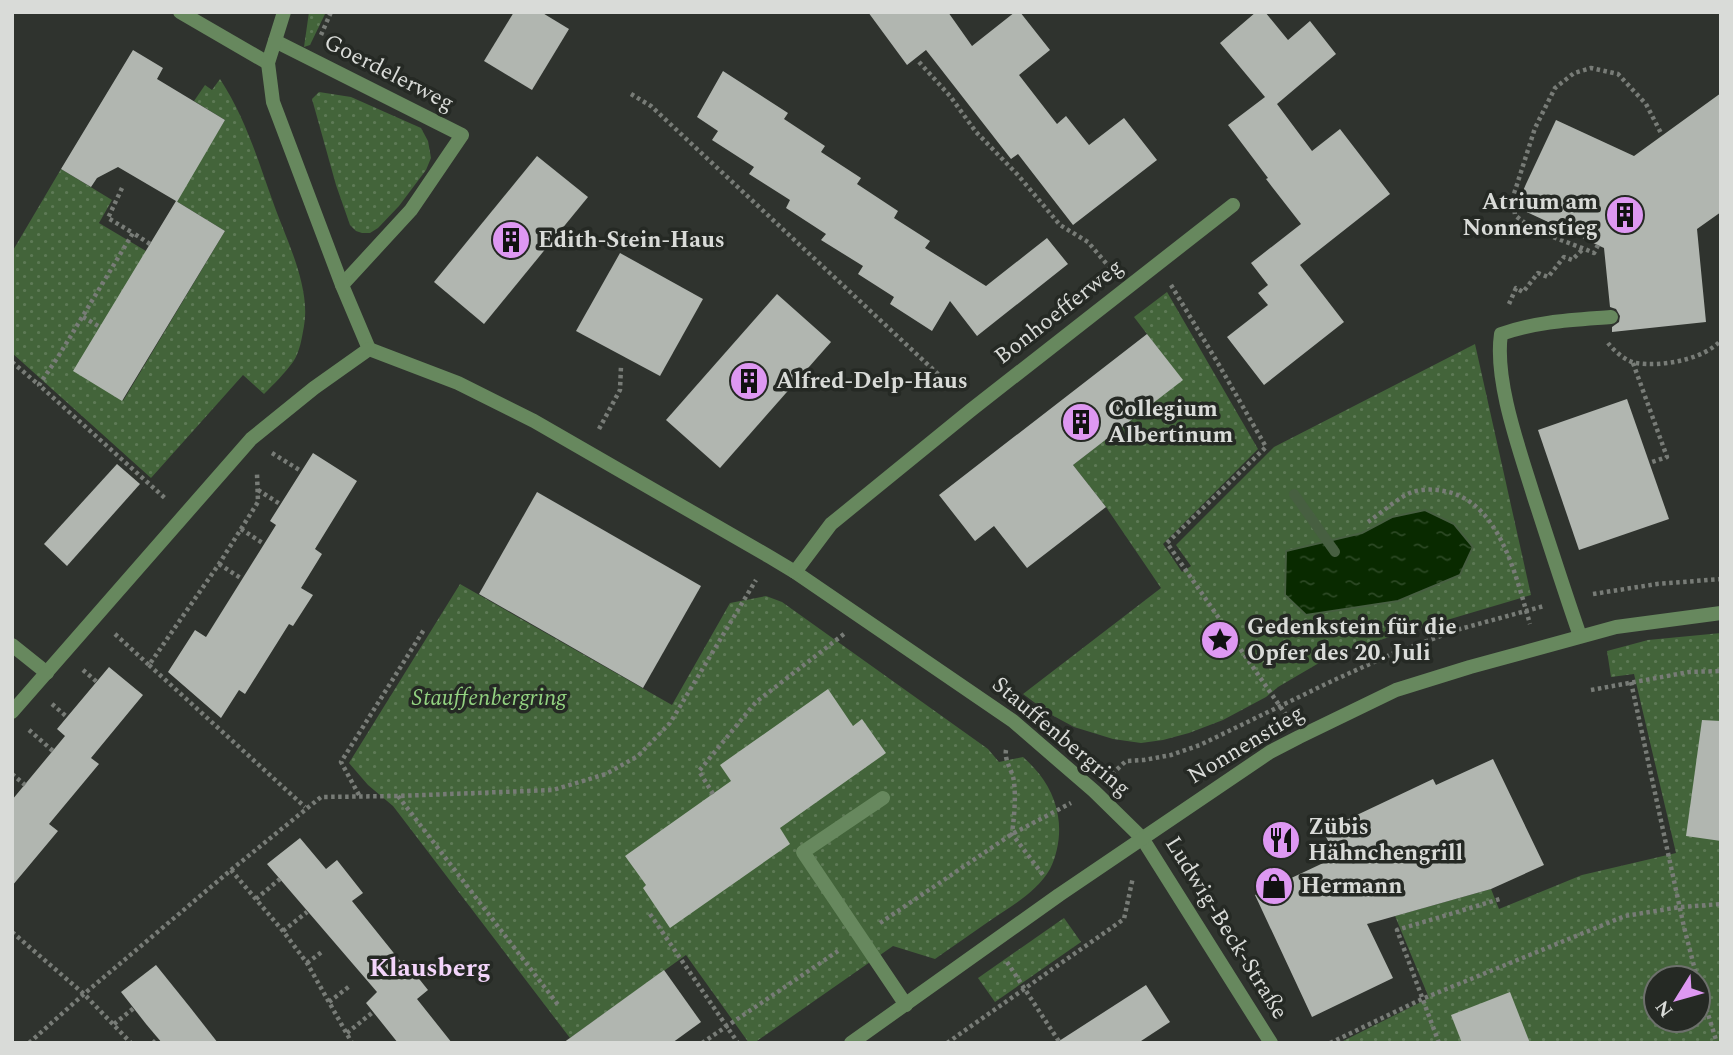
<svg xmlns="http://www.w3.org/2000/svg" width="1733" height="1055" font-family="Spectral,serif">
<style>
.green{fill:url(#green-dots);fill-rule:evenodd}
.water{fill:url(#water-ripples);stroke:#475f41;stroke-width:2}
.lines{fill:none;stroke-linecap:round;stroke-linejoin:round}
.stream{stroke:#475f41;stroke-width:10}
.building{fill:#b1b6b0}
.path{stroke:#787c77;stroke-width:4.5;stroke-dasharray:3.5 3.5;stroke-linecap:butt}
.service{stroke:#67885e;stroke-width:14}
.minor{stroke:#67885e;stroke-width:14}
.labels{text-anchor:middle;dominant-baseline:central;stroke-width:7;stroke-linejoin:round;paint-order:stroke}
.street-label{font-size:23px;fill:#d9dbd8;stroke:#252924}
.poi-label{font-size:23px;font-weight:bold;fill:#d9dbd8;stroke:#252924;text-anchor:start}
.park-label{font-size:23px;font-style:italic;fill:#92d280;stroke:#252924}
.quarter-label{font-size:26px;font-weight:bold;fill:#f3d5fb;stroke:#252924}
</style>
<defs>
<pattern id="green-dots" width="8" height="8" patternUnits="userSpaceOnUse" patternTransform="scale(1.75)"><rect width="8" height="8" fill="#43643a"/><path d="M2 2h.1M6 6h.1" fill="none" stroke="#5e7a56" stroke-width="1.8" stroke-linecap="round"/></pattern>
<pattern id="water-ripples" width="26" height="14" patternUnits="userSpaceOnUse" patternTransform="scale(1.75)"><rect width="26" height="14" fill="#092a00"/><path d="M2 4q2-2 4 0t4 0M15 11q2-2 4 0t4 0" fill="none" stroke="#2c4824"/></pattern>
</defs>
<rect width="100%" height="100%" fill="#2f332e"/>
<g class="green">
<path d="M309 12H326L310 45 304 47Z"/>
<path d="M220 79C245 117 258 160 273 202 286 239 311 287 304 326 302 337 300 352 293 362 285 373 274 384 264 394L243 375 151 478 12 353V252L61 169 112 200 99 223 146 251 123 401 225 231 176 201 225 120 194 101 205 85 212 90Z"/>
<path d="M319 92 351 97 421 128 428 141 431 158 426 170 399 206 378 228 370 233H362L356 231 350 225 336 185 312 99Z"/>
<path d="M1167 292 1258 449 1163 544 1182 572 1191 566 1176 545 1274 447 1475 344 1531 595 1336 653 1278 687 1266 697 1223 720 1189 733 1163 740 1141 743 1113 739 1074 727 1050 714 1023 694 1161 588 1106 507 1073 465 1182 380 1134 317Z"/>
<path d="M460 584 672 705 730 603 766 596 782 602 988 749 999 762 1023 757C1041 773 1054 791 1058 816 1061 833 1058 853 1050 869 1037 892 1010 907 988 922 971 934 953 946 935 959L893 946 754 1043H749L686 955 570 1038 393 806 368 785 349 763Z"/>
<path d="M1721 633V1043H1339L1429 998 1395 916 1491 889 1499 909 1582 875 1676 853 1634 674 1611 677 1607 651 1648 640ZM1656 978H1698V1020H1656Z"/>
<path d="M1064 918 1081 942 995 1002 978 978Z"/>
</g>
<path class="water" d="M1425 510 1454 524 1473 547 1460 575 1398 601 1306 615 1285 595 1286 551 1362 533 1392 517Z"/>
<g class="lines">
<path class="stream" d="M1294 494 1335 552"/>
</g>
<g class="building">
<path d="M514 12H541L569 29 532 90 484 61Z"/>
<path d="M868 12H948L972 46 1015 12H1020L1050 50 1019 75 1057 124 1066 116 1089 145 1124 118 1157 160 1073 225 1018 154 1011 159 926 50 907 65Z"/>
<path d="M1256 12H1265L1288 40 1310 21 1336 54 1277 104 1312 151 1340 129 1390 194 1300 265 1344 322 1264 385 1227 337 1268 305 1258 293 1268 285 1251 263 1301 224 1266 179 1268 178 1228 125 1265 97 1220 43Z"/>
<path d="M133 50 163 68 157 79 225 120 177 202 176 201 225 231 122 401 73 371 176 201 118 167 97 178 91 187 61 169Z"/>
<path d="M723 71 788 113 784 119 825 146 821 152 861 178 857 184 898 211 894 218 930 241 925 248 986 286 1047 238 1068 264 977 336 950 301 932 331 890 304 894 297 858 274 863 266 821 240 826 234 786 208 790 200 749 174 754 167 712 140 718 131 697 117Z"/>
<path d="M1721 93V212L1697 229 1706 322 1612 332V327L1619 322 1620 316 1616 309 1610 307 1604 248 1516 207 1526 184 1556 120 1634 156Z"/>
<path d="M537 156 588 197 484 324 434 282Z"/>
<path d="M620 253 703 299 660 376 576 331Z"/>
<path d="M777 294 831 342 720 468 666 420Z"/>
<path d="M1147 334 1183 380 1073 465 1106 507 1027 568 994 526 975 541 939 495Z"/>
<path d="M1627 399 1669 519 1579 550 1538 430Z"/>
<path d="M313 453 357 481 315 549 322 554 301 588 313 595 293 626 289 624 245 694 239 690 221 718 168 672 195 630 206 637 276 525 270 521Z"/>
<path d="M117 464 140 484 67 566 44 544Z"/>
<path d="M537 492 701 586 643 688 479 594Z"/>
<path d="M109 667 143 695 91 758 99 764 49 824 58 831 12 886V800L65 736 57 729Z"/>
<path d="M828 689 853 726 862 719 886 753 780 828 790 844 670 928 643 888 646 885 625 856 731 781 720 765Z"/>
<path d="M1702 720 1721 721V841L1686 836Z"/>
<path d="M1493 759 1544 865 1491 889 1367 924 1393 978 1312 1017 1255 895 1336 857 1323 831 1433 779 1436 785Z"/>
<path d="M300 838 326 869 337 860 363 893 352 901 401 962 404 960 428 990 417 999 452 1043H398L366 1003 377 992 267 864Z"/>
<path d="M156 965 189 1006 218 1043H162L146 1024 121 992Z"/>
<path d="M664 970 701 1022 672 1043H563Z"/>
<path d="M1146 985 1170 1022 1138 1043H1056Z"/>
<path d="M1510 992 1530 1043H1462L1451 1015Z"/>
</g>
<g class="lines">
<g class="path">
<path d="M321 35 331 12"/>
<path d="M919 62 950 96 976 132 1017 174 1060 225 1088 242 1111 269"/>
<path d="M631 94 651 106 955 390"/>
<path d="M122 188 108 218 133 233"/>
<path d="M150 244 133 233 58 357 39 385 166 499"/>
<path d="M1598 245 1594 253C1568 241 1537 235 1515 215L1513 197 1535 128 1555 88 1574 73 1591 68 1618 74 1646 104 1662 135"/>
<path d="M1171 285 1219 365 1266 447 1167 543 1286 715"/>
<path d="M1509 304 1516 288 1523 292 1538 273 1548 277 1564 257 1572 260 1584 248"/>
<path d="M83 317 100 327"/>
<path d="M1608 343C1614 351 1627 362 1636 363 1660 367 1704 360 1721 340"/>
<path d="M12 362 39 385"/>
<path d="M1633 363 1667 457 1649 463"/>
<path d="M599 429 620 390 621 366"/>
<path d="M272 453 301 471"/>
<path d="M258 490 280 504"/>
<path d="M1368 522C1381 513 1399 497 1412 492 1422 489 1434 489 1444 491 1500 501 1516 577 1530 624"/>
<path d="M241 529 264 544"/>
<path d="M219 564 242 579"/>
<path d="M1593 594 1657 584 1721 579"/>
<path d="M115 634 149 665 219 564 258 502 257 474"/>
<path d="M149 665 305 807"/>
<path d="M83 670 97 682"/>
<path d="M1631 682 1684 927 1697 978"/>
<path d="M1591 690 1689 672 1721 671"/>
<path d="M52 704 67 717"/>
<path d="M29 730 53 751"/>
<path d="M1006 750C1004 761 1013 771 1014 782 1016 800 1014 817 1012 834L1043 875"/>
<path d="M12 774 25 785"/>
<path d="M1112 774 1126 761 1144 760 1171 755 1200 745 1332 681 1394 653 1460 629 1544 606"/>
<path d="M713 794 699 771 756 702 844 634"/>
<path d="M359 795 341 762 425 628"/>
<path d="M398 796 559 1006"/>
<path d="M12 815H13"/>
<path d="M231 870 283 931 307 963 352 1043"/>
<path d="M256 899 280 879"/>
<path d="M650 914 738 1043"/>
<path d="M880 923 1012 834 1071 803"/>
<path d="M283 931 307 912"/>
<path d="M12 932 84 994 131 1043"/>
<path d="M1007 962 1060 1043"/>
<path d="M307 963 323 951"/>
<path d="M1698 982 1717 1043"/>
<path d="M329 1002 351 985"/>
<path d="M114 1024 134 1008"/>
<path d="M347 1033 373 1012"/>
<path d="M29 1043 84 994 231 870 321 797 398 796 553 790 606 774 638 756 670 723 756 580"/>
<path d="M153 1043 158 1038"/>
<path d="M702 1043 838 951"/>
<path d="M947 1043 1124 919 1133 877"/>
<path d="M1330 1043 1422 999 1625 916 1680 907 1721 904"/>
<path d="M1439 1043 1397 930 1500 899"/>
</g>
<g class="service">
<path d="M275 41 462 135 411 210 342 285"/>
<path d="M1580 636C1564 590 1549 543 1534 497 1520 451 1494 381 1501 334 1539 321 1572 320 1611 317"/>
<path d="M883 798 803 852 906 1005"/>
</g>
<g class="minor">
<path d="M180 12 268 63"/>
<path d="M284 12 268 63 273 102 342 285 369 349"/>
<path d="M369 349 458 383 534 421 770 557 795 572 1013 721 1094 791 1142 838 1271 1043"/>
<path d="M795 572 831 524 971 410 1233 205"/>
<path d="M12 645 47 673"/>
<path d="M12 712 251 439 314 388 369 349"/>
<path d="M851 1043 1059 895 1270 752 1299 737 1396 690 1470 667 1616 627 1721 613"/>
</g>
</g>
<defs>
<symbol id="building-disc" viewBox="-11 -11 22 22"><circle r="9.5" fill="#de98f2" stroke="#252924"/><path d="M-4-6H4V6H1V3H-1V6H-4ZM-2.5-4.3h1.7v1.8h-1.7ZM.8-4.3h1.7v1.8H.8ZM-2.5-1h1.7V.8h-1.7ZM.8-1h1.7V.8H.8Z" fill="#111"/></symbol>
<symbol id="sight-disc" viewBox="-11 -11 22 22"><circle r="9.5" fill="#de98f2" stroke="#252924"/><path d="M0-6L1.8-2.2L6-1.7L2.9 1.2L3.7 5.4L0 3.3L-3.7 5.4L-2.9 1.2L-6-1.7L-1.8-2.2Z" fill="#111"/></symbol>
<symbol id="restaurant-disc" viewBox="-11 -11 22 22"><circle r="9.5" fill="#de98f2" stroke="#252924"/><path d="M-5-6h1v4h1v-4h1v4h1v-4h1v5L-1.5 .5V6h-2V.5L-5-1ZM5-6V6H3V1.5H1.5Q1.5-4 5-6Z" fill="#111"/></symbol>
<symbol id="shop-disc" viewBox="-11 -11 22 22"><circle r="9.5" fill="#de98f2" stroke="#252924"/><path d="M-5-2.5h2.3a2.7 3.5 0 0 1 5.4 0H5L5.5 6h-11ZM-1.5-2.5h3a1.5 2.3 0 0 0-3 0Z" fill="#111"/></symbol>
</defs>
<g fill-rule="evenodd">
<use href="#building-disc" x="1603" y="193" width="44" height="44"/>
<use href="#building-disc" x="489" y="218" width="44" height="44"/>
<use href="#building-disc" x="727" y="359" width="44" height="44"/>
<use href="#building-disc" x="1059" y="400" width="44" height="44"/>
<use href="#sight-disc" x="1198" y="618" width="44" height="44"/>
<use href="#restaurant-disc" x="1259" y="818" width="44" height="44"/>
<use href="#shop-disc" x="1252" y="864" width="44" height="44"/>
</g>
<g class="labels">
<g class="street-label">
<text transform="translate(389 73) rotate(27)">Goerdelerweg</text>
<text transform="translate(1059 312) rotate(-38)">Bonhoefferweg</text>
<text transform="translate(1061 737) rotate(40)">Stauffenbergring</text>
<text transform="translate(1246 745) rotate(-31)">Nonnenstieg</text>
<text transform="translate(1226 928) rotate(58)">Ludwig-Beck-Straße</text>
</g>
<g class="poi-label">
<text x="1598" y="202" text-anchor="end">Atrium am<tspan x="1598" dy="26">Nonnenstieg</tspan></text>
<text x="538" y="240">Edith-Stein-Haus</text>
<text x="776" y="381">Alfred-Delp-Haus</text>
<text x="1108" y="409">Collegium<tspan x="1108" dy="26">Albertinum</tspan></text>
<text x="1247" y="627">Gedenkstein für die<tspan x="1247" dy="26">Opfer des 20. Juli</tspan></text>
<text x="1308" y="827">Zübis<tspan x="1308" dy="26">Hähnchengrill</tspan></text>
<text x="1301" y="886">Hermann</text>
</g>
<g class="park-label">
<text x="489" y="698">Stauffenbergring</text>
</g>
<g class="quarter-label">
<text x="430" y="968">Klausberg</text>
</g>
</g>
<rect width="1733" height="1055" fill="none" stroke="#d9dbd8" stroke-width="28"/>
<g transform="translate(1677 999) rotate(233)"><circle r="33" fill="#252924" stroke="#6d706c" stroke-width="2"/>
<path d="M0-5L12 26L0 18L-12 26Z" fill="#de98f2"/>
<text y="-10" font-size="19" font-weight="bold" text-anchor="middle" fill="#d9dbd8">N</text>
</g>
</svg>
